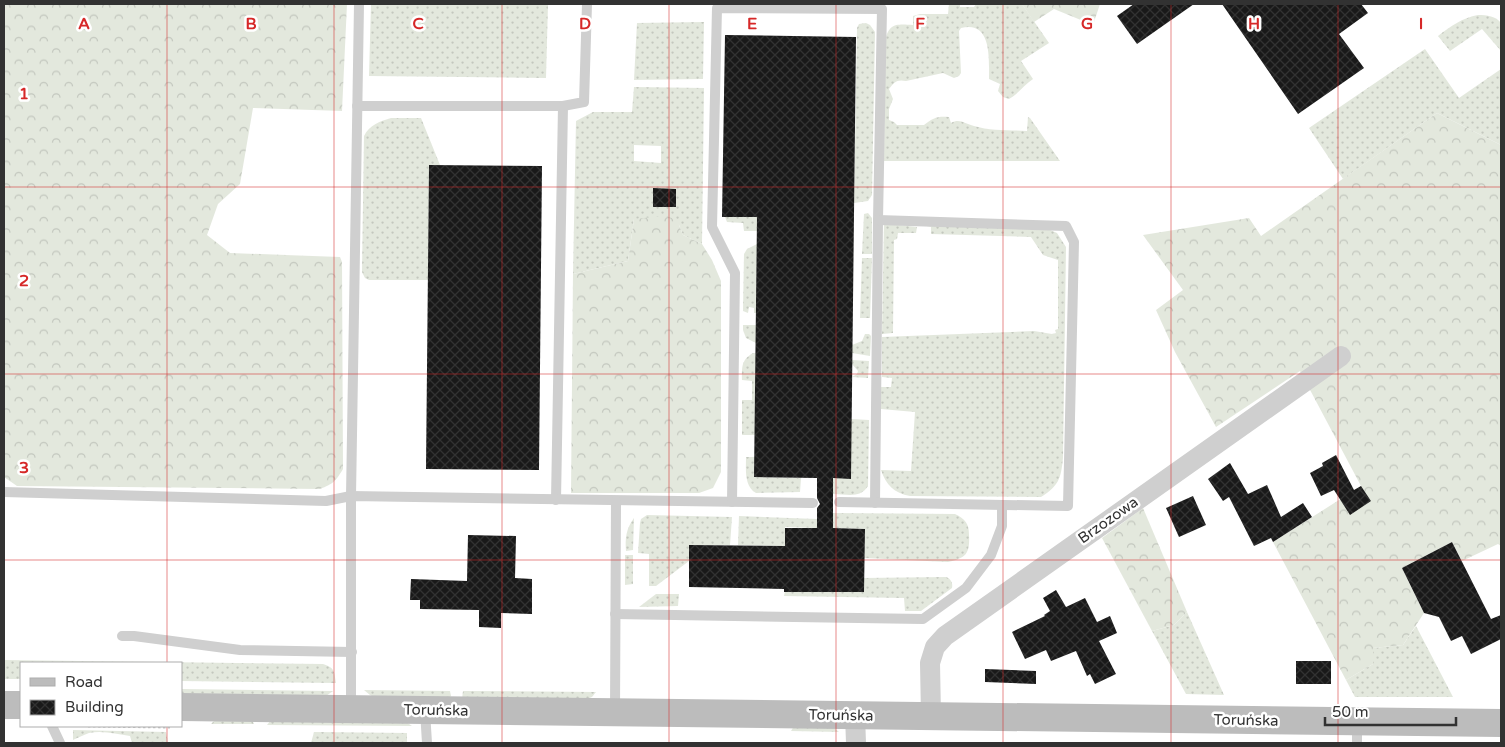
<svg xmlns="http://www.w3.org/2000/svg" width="1505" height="747" font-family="'Varela Round',sans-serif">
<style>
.grass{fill:url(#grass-dots);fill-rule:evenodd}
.forest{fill:url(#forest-crowns)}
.building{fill:url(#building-cross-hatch)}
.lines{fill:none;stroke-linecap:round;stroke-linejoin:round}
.path{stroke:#c6c6c6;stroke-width:3;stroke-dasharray:2.5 2.5;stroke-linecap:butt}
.lane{stroke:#cfcfcf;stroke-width:10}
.street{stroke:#cfcfcf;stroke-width:20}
.secondary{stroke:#bcbcbc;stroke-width:28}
.grid{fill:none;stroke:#d62828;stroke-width:1;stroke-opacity:0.55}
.labels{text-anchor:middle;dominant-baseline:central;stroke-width:5;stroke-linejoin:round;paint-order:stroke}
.street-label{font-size:15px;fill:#323232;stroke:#fff}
.grid-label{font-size:16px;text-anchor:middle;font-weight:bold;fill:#d62828;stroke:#fff;stroke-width:5;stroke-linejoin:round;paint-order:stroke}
</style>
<defs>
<pattern id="grass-dots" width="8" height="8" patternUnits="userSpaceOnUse" patternTransform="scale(1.25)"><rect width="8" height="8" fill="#e3e8dd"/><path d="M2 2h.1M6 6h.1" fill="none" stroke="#c3c7be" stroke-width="1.8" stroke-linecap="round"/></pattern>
<pattern id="forest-crowns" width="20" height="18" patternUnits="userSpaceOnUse" patternTransform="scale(1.25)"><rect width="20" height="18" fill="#e3e8dd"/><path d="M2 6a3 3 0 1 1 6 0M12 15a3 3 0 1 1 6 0" fill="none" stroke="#c3c7be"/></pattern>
<pattern id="building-cross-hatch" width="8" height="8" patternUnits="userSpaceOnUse" patternTransform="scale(1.25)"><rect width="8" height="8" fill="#191919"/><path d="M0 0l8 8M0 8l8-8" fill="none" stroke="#323232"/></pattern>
</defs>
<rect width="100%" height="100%" fill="#fff"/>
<g class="grass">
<path d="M371 4H548L546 78 369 76Z"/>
<path d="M949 4H960V7H974L976 4H1022L1049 43 1021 61 1033 79C1024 85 1018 94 1009 99L1003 97 998 91 1000 84 989 79C989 59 992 20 961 28L959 31 961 73 959 76 954 78 943 73 906 81C897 79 894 82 889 89L893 99 889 109V120L894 122 897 125H924C933 118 937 116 949 117L951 123C960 118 965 124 974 126 990 131 1010 130 1027 131L1028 117 1030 118 1060 161H884L885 41C889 23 896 24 913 25V16L920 14H948Z"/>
<path d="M1478 15C1487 15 1496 16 1501 23V51L1482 29 1450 51 1438 36C1451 26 1462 18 1478 15Z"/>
<path d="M704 22 703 79 634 80 637 23Z"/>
<path d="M866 23 870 25 875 32 872 195 868 201 854 203 857 28 859 24Z"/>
<path d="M1425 49 1459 98 1501 69V145L1437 113 1343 179 1309 128Z"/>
<path d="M634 87 704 88 702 244 683 235 679 225 634 219 628 261 573 274 576 121 593 112H632ZM634 145 661 146V163L634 161Z"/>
<path d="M391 118H421L440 165H429L428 280H369L365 278 362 272 364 136C369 125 381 121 391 118Z"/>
<path d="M868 213 872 218V254H862L864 214Z"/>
<path d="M725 217H757V231H744L743 223 727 222Z"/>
<path d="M884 222 889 224 917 227 916 233H898L897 239 894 240 893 333 882 334Z"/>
<path d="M923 225 1048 229 1057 233 1066 247 1063 458C1061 478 1059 486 1041 497L910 496C894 493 886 485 881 470L911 471 915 412 881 409V387H891L892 378 882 377V337L1034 331 1052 334 1056 333 1055 330 1058 329V260L1043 255 1031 237 931 234V227Z"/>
<path d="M757 244 756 313H754V308L749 307 748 313 743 311 744 254 747 249Z"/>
<path d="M862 258H872L870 318H860Z"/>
<path d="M743 325H756V343L746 338 743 330Z"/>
<path d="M865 334H869L871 336 870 356 852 353V345L862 341Z"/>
<path d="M753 353H756L755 435H742V400H752V381L742 380C742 367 741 360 753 353Z"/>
<path d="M852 360 869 361 868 378 852 377 857 374 858 371 852 364Z"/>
<path d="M851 419 869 420 868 486C860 499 847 494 833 494V478H851Z"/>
<path d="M746 457H755L754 477 801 478 800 492 756 493C744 486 746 470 746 457Z"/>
<path d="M833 513 955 514C965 519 969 523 969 535 970 554 966 558 948 562L864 558 865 529 833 528Z"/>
<path d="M647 515 732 517 730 545H689V561L656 586H649V554L638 553 640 523 641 519Z"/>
<path d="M739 516 817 519V528L785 527V546L738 545Z"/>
<path d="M634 518 633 550 626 551C625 538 626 529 634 518Z"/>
<path d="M625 555H633V584L625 585Z"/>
<path d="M946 577C951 579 953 583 952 588L921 611H905L904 598 784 596 785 591 864 592V578Z"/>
<path d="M656 594H679L678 606 639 607Z"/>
<path d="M1187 612 1224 695 1186 694 1152 631 1174 625Z"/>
<path d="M1416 626 1453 697H1355L1346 680 1373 664V648L1403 645Z"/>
<path d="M4 660 323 664C335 668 334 671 336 683L181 681V663H21V679H4Z"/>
<path d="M181 689 333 691 326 696 181 695Z"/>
<path d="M364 690 450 691 451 696 449 698H376L370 695Z"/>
<path d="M463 691 596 692 592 697 587 699H462Z"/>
<path d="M216 719 252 720 254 724H211Z"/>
<path d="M271 720 406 722 412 726 267 725Z"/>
<path d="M794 726 833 727 839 732 791 731Z"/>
<path d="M73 730 166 732 168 743H132L130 736C117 734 102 730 89 733 83 735 78 738 73 740Z"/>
<path d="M314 732 407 733V743H311Z"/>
</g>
<g class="forest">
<path d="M4 4H347L342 111 253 108 240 184 218 204 207 235 230 253 340 257 342 262 343 469C336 481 333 484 320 489L17 486 4 477Z"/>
<path d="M1022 4H1100L1093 25 1054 9 1034 22Z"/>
<path d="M1437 113 1501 145V546L1498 544 1462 561 1452 542 1402 568 1424 613 1403 645 1373 648V664L1346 680 1273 542 1361 486 1300 371 1216 427 1175 352 1156 310 1183 290 1143 235 1249 218 1261 236Z"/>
<path d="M664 216 672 218 679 225 683 235 702 244 712 260 721 281V472L713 488 699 493H571L573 274 628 261 634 219Z"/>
<path d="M1143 508 1187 612 1174 625 1152 631 1102 538Z"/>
</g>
<g class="building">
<path d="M1134 4H1194L1137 44 1117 16Z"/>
<path d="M1222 4H1361L1368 13 1339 34 1364 68 1298 114Z"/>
<path d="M725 35 856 37 851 479 833 478V528L865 529 864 592H784V589L689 587V545L785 546V528H817V508L820 504 817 498V478L754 477 757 217H722Z"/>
<path d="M429 165 542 166 539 470 426 469Z"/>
<path d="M653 188 676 189V207H653Z"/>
<path d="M1336 455 1354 490 1361 486 1371 501 1350 515 1334 490 1321 496 1310 473 1323 466 1322 463Z"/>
<path d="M1230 463 1248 494 1267 485 1281 517 1303 503 1312 517 1273 542 1271 538 1254 546 1229 497 1223 501 1208 479Z"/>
<path d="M1193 496 1206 525 1179 537 1166 508Z"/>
<path d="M468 535 516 536 515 578 532 579V614L501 613V628L479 627V610L420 609V600H410L411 579 467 581Z"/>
<path d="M1452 542 1491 619 1501 615V639L1471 654 1462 636 1451 641 1439 617 1424 613 1402 568Z"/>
<path d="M1056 590 1066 607 1085 598 1097 622 1110 616 1117 633 1099 641 1116 674 1095 684 1090 674 1087 676 1076 651 1051 661 1046 650 1025 659 1012 632 1045 616 1044 615 1050 611 1043 598Z"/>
<rect x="1296" y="661" width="35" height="23"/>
<path d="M985 669 1036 671V684L985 682Z"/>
</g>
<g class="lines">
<path class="path" d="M88 726 170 727"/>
<g class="lane">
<path d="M357 106H563L556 500"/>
<path d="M563 106 584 102 587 4"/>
<path d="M4 492 326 501 351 496 813 503"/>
<path d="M732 502 735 273 712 227 717 8 882 9 878 220 875 503"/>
<path d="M839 502 1068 506 1074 242 1066 226 878 220"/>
<path d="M615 614 923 619 966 588 991 555 1002 526V505"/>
<path d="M122 636H134L240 650 352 652"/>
<path d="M351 708V496L359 4"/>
<path d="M425 711 427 743"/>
<path d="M615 712 616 501"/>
<path d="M52 726 60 743"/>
<path d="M1357 743V722"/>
</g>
<g class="street">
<path d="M855 715 856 743"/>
<path d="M931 716 930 663 935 647 945 636 1341 356"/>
</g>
<g class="secondary">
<path d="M4 705H21"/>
<path d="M181 707 1501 723"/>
</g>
</g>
<path class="grid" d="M167 4V663M334 4V743M502 4V743M669 4V743M836 4V743M1003 4V743M1171 4V743M1338 4V743M4 187H1501M4 374H1501M4 560H1501M167 726V743"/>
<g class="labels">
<g class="street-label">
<text transform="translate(1108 520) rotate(-35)">Brzozowa</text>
<text transform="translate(436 710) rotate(1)">Toruńska</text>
<text transform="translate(841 715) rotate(1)">Toruńska</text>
<text transform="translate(1246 720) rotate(1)">Toruńska</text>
</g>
</g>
<g class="grid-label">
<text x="84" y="29">A</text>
<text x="251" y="29">B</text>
<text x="418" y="29">C</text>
<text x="585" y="29">D</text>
<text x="752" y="29">E</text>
<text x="920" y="29">F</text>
<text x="1087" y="29">G</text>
<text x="1254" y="29">H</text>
<text x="1421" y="29">I</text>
<text x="24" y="99">1</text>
<text x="24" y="286">2</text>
<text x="24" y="473">3</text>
</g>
<rect width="1505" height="747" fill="none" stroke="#323232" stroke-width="10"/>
<rect x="20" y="662" width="162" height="65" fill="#ffffff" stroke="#adadad"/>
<rect x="30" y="678" width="25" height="8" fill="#bcbcbc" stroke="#adadad"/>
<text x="65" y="687" font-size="15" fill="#323232">Road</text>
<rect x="30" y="700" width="25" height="15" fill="url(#building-cross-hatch)" stroke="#adadad"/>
<text x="65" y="712" font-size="15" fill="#323232">Building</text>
<path d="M1325 717v8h131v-8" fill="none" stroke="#323232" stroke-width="2.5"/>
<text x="1332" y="717" font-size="15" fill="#323232" stroke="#ffffff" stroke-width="4" paint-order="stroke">50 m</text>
</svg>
